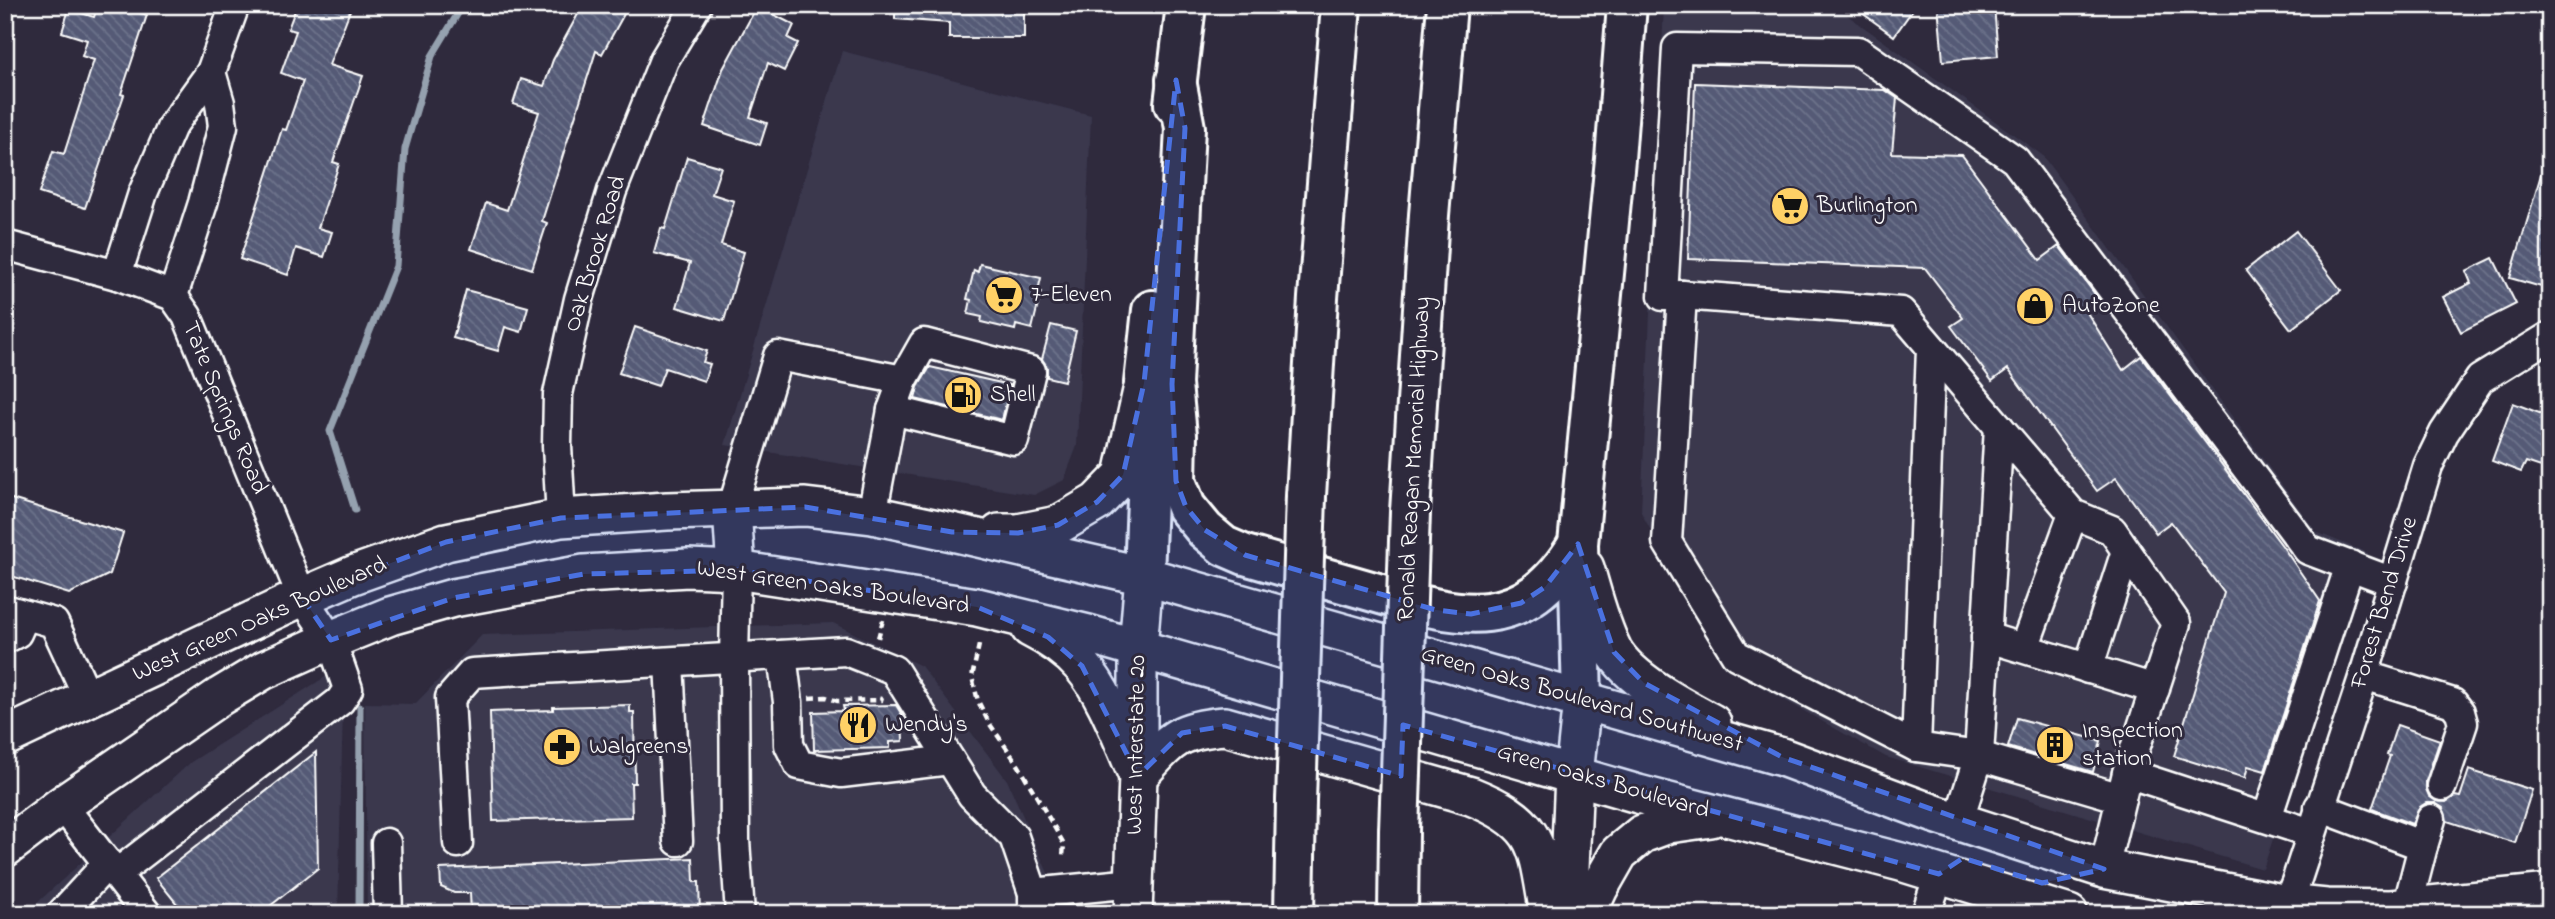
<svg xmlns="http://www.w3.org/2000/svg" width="2555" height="919" font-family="'Indie Flower',sans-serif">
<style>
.built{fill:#3a384e}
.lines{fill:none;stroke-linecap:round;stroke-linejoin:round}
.stream{stroke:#95a1af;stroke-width:7}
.building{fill:url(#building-back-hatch);stroke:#fff;stroke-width:2}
.minor-casing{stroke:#fff;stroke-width:33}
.major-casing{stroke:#fff;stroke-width:42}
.highway-casing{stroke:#fff;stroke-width:44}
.path{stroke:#fff;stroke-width:4.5;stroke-dasharray:7 5;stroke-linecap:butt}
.minor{stroke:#2f2a3d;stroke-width:28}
.major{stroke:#2f2a3d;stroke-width:37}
.highway{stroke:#2f2a3d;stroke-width:38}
.highway-bridge-casing{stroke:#fff;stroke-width:44;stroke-linecap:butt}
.highway-bridge{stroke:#2f2a3d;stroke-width:38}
.marked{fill:#4a71e0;fill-opacity:0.2;stroke:#4a71e0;stroke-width:5;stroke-dasharray:14 9;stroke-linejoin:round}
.labels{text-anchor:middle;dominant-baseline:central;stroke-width:6;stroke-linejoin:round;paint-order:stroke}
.poi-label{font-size:24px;fill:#fff;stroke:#2f2a3d;text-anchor:start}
.street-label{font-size:24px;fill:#fff;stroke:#2f2a3d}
</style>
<defs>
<pattern id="building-back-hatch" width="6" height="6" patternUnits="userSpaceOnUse" patternTransform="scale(1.75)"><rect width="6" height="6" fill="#545a76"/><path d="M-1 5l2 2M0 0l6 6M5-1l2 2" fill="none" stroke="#6e738b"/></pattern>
</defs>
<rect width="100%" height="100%" fill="#2f2a3d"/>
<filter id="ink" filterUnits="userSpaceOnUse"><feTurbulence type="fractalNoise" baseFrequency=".0143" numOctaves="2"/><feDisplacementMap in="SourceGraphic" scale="14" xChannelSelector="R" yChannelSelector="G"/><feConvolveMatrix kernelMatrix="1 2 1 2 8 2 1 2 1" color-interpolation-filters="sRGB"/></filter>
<g filter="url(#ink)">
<g class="built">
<path d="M1664 5H1833L2042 155 2316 532 2368 553 2263 869 1886 757 1722 665 1641 512Z"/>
<path d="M842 51 1091 115 1077 446 1064 480 1034 495 725 445Z"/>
<path d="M833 623 921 666 1007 780 1066 914H367L365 703 415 704 482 635Z"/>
<path d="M344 665 338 914H25L191 762Z"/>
</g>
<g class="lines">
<g class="stream">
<path d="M355 510 330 431 396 266 405 149 432 56 463 5"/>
<path d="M359 914 360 707"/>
</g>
</g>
<g class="building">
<path d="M98 5H118L147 15 121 94 124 95 85 208 39 193 53 151 64 154 94 60 82 56 87 40 62 32 69 9 94 17Z"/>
<path d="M297 5H352L329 65 363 76 333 162 339 164 318 228 332 232 324 257 296 248 288 275 240 259 282 129 286 130 303 81 281 73 296 31 288 29Z"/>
<path d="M583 5H629L602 54 596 51 542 221 547 223 532 269 471 249 486 203 507 210 539 112 513 104 521 79 544 86 553 60Z"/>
<path d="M895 5H1024V38H949V23L895 19Z"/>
<path d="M1851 5H1916L1894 36Z"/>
<path d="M1938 5H1994L1998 56 1943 61Z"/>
<path d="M757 6 794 25 788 38 798 43 784 71 768 63 750 117 767 123 760 145 704 126 723 69Z"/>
<path d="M1695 83 1885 90 1897 98 1892 153 1962 155 2040 260 2059 246 2100 301 2086 311 2123 370 2141 356 2283 547 2320 601 2265 771 2248 766 2245 778 2174 756 2224 593 2171 522 2156 533 2116 478 2097 491 2008 369 1992 381 1951 326 1963 318 1925 268 1688 259Z"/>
<path d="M687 157 721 167 712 194 734 201 721 245 744 252 724 321 677 307 690 263 654 253 661 228 665 229Z"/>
<path d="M2546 158 2550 159V273L2545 288 2510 278Z"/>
<path d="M2296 231 2341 290 2291 329 2246 270Z"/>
<path d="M2493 258 2516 304 2461 332 2443 297 2471 283 2466 271Z"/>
<path d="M980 264 1041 278 1038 291 1041 292 1032 329 1016 325 1015 330 981 322 982 317 968 314 971 300 967 299 974 270 978 272Z"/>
<path d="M466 290 528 307 521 332 505 327 498 351 453 338Z"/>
<path d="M1051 325 1076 331 1064 381 1047 377V367L1042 359Z"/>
<path d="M635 327 707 351 703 362 710 364 704 381 665 368 658 386 619 373Z"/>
<path d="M930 367 1010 385 1002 420 915 399 918 387Z"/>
<path d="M2513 403 2550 417V470L2526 462 2521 472 2492 461Z"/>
<path d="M5 497 123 533 110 574 69 594 5 574Z"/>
<path d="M630 705V712H634L635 783H631L632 817 493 821 490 712 553 710V707Z"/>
<path d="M896 705 902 715 903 741 890 742V748L814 750 813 712 844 711 843 706Z"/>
<path d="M2017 718 2101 741 2093 772 2008 747Z"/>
<path d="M2397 725 2440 740 2426 781V789L2429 796 2436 801 2446 802 2455 796 2460 797 2469 770 2532 790 2515 843 2447 821 2443 808 2435 803H2426L2420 807 2412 824 2372 809 2390 756 2387 755Z"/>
<path d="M316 752 318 868 260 914H185L156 878Z"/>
<path d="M693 858 694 882H699L700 914H471L470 893H454L441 887 440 869Z"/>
</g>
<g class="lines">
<defs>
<g id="minor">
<path d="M5 245 117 275 173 296 187 316 302 597 331 640 348 689 340 701 116 874"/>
<path d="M117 275 143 193 172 126 211 72 235 5"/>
<path d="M1682 295 1901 312 2073 514 2112 530 2176 623 2127 773"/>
<path d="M173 296 203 203 223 126 220 103 211 72"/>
<path d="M892 410 1014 440 1031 371 924 343 903 380"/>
<path d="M1999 427 1979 756 1916 747 1736 655 1667 542 1682 295 1663 296 1677 48 1858 51 2015 160 2308 550 2393 582"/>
<path d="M732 509 778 356 903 380 892 410 872 515"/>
<path d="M561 518 557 446 558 394 579 299 612 191 664 60 697 5"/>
<path d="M736 570 734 658 735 840 740 914"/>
<path d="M5 609 54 623 88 697"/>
<path d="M1986 637 2155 689"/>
<path d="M5 639 17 633 25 615"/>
<path d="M2024 648 2073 514"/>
<path d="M782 655 788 702 789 745 799 765 841 773 950 760"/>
<path d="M669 662 678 841"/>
<path d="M2088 669 2126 551"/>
<path d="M2364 675 2453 703 2460 712 2463 723 2442 786"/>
<path d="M1916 747 1931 348"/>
<path d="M62 805 147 914"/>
<path d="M2319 807 2423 846 2431 819"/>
<path d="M2267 818 2350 565"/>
<path d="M1958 822 1979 756 2121 798"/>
<path d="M386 843 388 914"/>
<path d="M458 843 450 698 472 673 846 651 894 670 972 795 1014 837 1033 893V914"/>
<path d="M2104 869 2127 773 2311 833"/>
<path d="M1033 893 1134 883"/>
<path d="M2407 908 2423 846"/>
<path d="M61 914 108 863"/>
<path d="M1926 914 1939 874"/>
<path d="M2283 914 2296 882 2364 675 2428 466 2444 433 2480 379 2550 336"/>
</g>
<g id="major">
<path d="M732 509 736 570"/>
<path d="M999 533H1018L1058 525 1097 502 1123 475 1142 391"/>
<path d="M1585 568C1593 595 1600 624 1613 650 1630 680 1682 707 1712 723"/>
<path d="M1030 628C1048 637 1068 650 1082 666 1106 693 1123 743 1138 776 1170 741 1175 730 1225 726L1471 796C1541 824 1537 846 1549 914"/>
<path d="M5 737 302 597 353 575 446 542 561 518 667 511 805 507 872 515 952 532 1144 576 1782 757 1935 814 2104 869 2287 904 2326 908 2391 909 2550 893"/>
<path d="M5 848 62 805 219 697 264 670 331 640 390 616 453 598 584 574 688 568 736 570 977 607 1088 634 1638 794 1901 862 2069 914"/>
<path d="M1133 914 1138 776V648L1144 576"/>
<path d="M1568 914 1574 775 1582 700"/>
<path d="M1587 914 1599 888 1619 853 1642 834 1669 824 1711 818"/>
</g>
<g id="highway">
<path d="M1176 80 1185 128 1172 384 1177 435 1176 481 1186 507 1205 530 1224 546 1245 555C1288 567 1331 580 1374 592 1462 618 1523 635 1578 544"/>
<path d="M1174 104 1186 5"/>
<path d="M1306 496 1318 298 1341 5"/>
<path d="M1410 512 1429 215 1447 5"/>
<path d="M1144 576 1150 422 1144 383 1152 310"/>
<path d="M1582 700 1578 544 1615 159 1627 5"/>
<path d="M1294 914 1296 801"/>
<path d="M1398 914 1399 831"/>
</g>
</defs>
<use href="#minor" class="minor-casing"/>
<use href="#major" class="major-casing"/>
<use href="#highway" class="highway-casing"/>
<g class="path">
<path d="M878 638 883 620"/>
<path d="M979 645 972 677 978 701 989 723 1019 766 1064 844 1063 856"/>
<path d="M809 698 826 697 837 701 881 700 882 697"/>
</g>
<use href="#minor" class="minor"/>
<use href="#major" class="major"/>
<use href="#highway" class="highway"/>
<defs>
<g id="highway-bridge">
<path d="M1296 801 1306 496"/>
<path d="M1399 831 1410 512"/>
</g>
</defs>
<use href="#highway-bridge" class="highway-bridge-casing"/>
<use href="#highway-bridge" class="highway-bridge"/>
</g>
</g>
<path class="marked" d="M1176 80 1185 128 1172 384 1176 481 1186 507 1205 530 1245 555 1436 610 1471 614 1521 603 1545 587 1578 544 1614 652 1644 683 1782 757 2104 869 2042 883 1963 858 1939 874 1403 725 1401 776 1225 726 1182 733 1138 776 1082 666 1048 637 977 607 736 570 584 574 453 598 331 640 302 597 446 542 561 518 805 507 952 532 1018 533 1058 525 1097 502 1123 475 1144 383Z"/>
<defs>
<symbol id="supermarket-disc" viewBox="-11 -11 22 22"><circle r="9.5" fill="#ffd166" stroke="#2f2a3d"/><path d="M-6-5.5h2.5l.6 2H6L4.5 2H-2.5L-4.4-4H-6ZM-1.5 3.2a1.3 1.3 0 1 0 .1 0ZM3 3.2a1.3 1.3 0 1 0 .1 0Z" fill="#111"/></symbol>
<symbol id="shop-disc" viewBox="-11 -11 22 22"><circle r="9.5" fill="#ffd166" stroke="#2f2a3d"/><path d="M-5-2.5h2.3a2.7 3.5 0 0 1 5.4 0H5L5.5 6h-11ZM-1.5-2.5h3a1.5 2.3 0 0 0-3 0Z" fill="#111"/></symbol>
<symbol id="fuel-disc" viewBox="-11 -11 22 22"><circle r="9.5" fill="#ffd166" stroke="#2f2a3d"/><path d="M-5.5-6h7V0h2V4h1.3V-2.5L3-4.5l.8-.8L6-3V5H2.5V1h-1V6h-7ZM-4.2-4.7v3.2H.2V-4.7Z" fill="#111"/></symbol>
<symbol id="restaurant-disc" viewBox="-11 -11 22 22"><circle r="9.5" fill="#ffd166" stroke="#2f2a3d"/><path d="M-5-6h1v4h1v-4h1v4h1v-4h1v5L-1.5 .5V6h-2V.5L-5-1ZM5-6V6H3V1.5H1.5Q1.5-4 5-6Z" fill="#111"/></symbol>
<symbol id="building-disc" viewBox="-11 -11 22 22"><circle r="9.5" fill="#ffd166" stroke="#2f2a3d"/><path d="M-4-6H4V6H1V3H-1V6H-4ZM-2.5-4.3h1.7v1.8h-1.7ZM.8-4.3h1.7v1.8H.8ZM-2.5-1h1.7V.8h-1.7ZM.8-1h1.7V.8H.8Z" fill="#111"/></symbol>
<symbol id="pharmacy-disc" viewBox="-11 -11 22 22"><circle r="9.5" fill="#ffd166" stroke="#2f2a3d"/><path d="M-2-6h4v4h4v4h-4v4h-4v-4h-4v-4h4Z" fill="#111"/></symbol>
</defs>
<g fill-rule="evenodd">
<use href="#supermarket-disc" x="1768" y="184" width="44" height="44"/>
<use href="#supermarket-disc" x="982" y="273" width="44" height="44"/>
<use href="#shop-disc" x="2013" y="284" width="44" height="44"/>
<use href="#fuel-disc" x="941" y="373" width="44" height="44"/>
<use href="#restaurant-disc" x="836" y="703" width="44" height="44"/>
<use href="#building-disc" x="2033" y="723" width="44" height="44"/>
<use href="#pharmacy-disc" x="540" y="725" width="44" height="44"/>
</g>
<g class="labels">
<g class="poi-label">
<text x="1817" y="206">Burlington</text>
<text x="1031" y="295">7-Eleven</text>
<text x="2062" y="306">AutoZone</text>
<text x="990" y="395">Shell</text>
<text x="885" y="725">Wendy's</text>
<text x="2082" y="731">Inspection<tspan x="2082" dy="28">station</tspan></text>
<text x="589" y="747">Walgreens</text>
</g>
<g class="street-label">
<text transform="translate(596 254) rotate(-73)">Oak Brook Road</text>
<text transform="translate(224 408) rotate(67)">Tate Springs Road</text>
<text transform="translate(1415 459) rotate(-87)">Ronald Reagan Memorial Highway</text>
<text transform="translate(833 588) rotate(8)">West Green Oaks Boulevard</text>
<text transform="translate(2385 603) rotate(-73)">Forest Bend Drive</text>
<text transform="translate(260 620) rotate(-24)">West Green Oaks Boulevard</text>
<text transform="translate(1582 700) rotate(16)">Green Oaks Boulevard Southwest</text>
<text transform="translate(1137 745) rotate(-89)">West Interstate 20</text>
<text transform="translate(1603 782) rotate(16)">Green Oaks Boulevard</text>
</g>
</g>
<rect width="2555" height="919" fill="none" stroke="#2f2a3d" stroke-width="28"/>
<rect x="14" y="14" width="2527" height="891" fill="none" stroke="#fff" stroke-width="2.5" filter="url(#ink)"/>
</svg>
